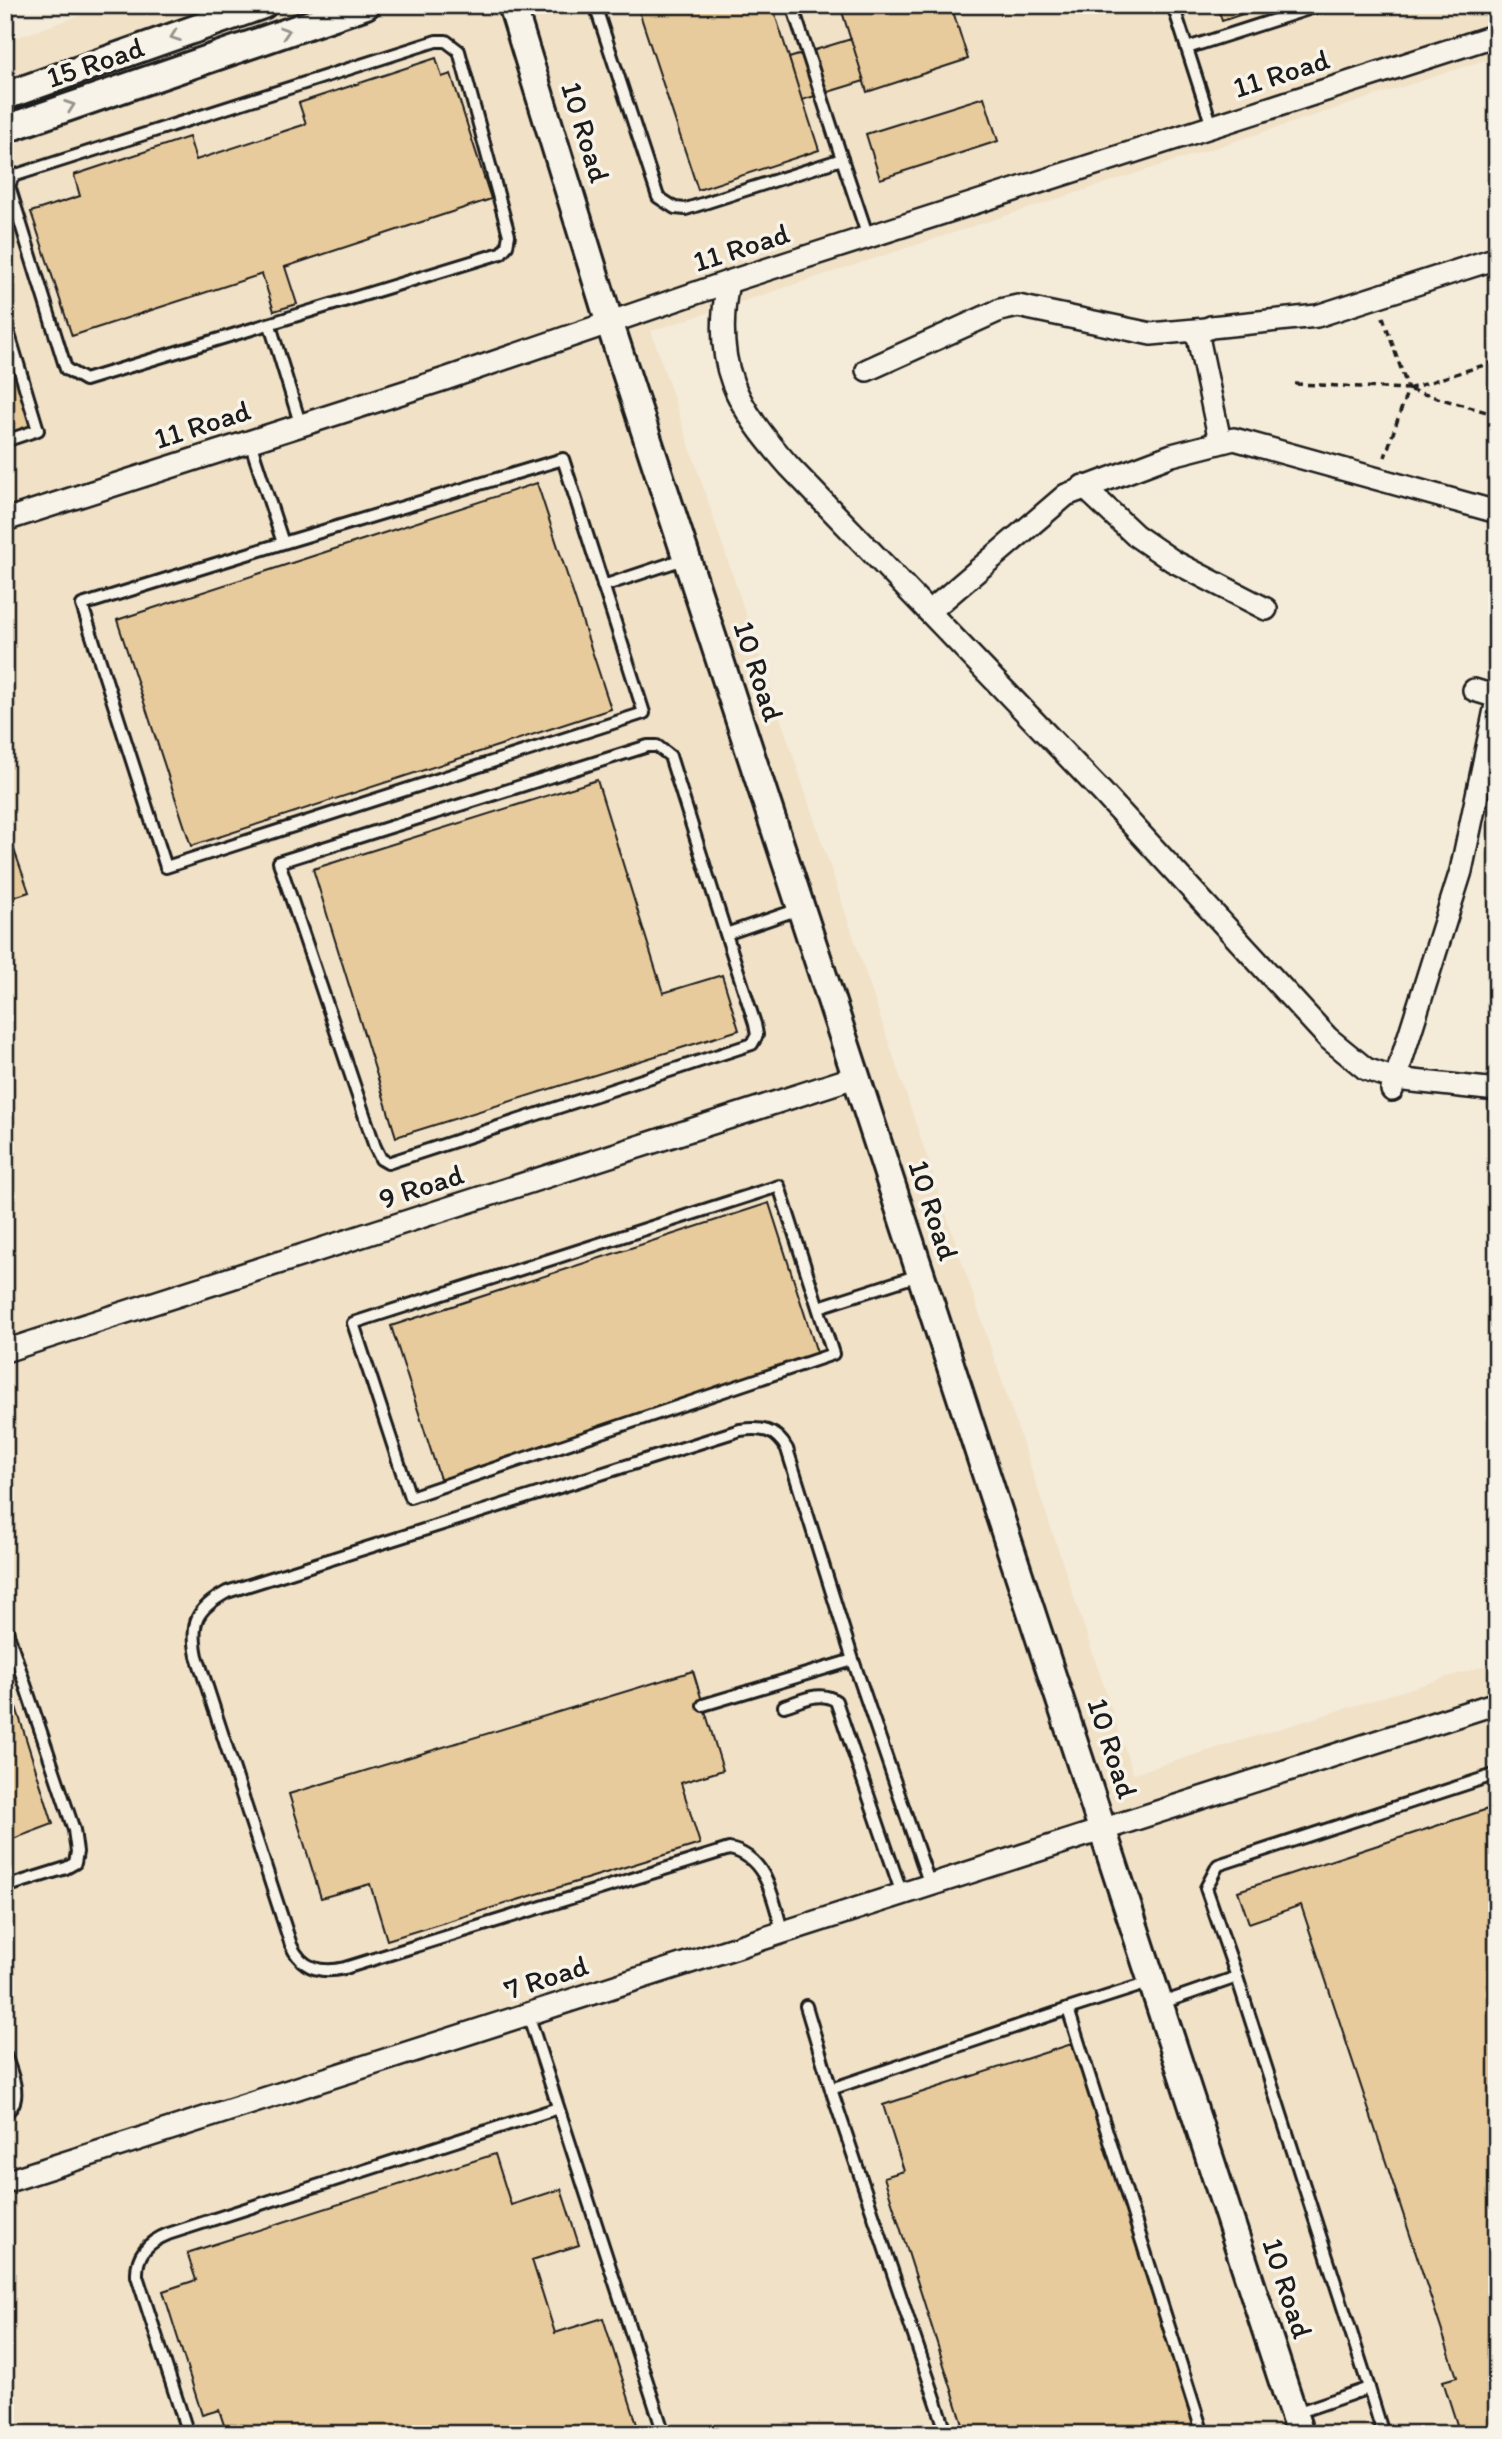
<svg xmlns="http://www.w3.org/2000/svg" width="1502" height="2439" font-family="Itim,sans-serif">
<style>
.built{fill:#f0e1c7}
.building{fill:#e8cb9c;stroke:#1c1c1c;stroke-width:2}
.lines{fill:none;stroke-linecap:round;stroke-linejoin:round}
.service-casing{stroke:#1c1c1c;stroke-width:16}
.minor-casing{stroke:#1c1c1c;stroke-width:26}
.tertiary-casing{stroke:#1c1c1c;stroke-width:32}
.path{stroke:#1c1c1c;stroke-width:3.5;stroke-dasharray:7 5;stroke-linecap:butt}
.service{stroke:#f7f3e8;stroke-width:10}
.minor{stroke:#f7f3e8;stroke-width:21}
.tertiary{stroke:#f7f3e8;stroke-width:26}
.oneway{stroke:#94928c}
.labels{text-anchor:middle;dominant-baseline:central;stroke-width:7;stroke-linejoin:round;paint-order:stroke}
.street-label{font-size:30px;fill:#1c1c1c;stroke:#f7f3e8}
</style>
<rect width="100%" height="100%" fill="#f4ebd9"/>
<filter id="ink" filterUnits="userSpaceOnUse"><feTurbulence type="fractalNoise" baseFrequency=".0143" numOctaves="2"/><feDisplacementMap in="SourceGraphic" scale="14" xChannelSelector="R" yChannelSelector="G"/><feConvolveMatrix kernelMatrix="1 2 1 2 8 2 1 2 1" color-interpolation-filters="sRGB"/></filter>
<g filter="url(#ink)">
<path class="built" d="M110 5H1497V56L651 331 1133 1774 1497 1662V2434H5V42Z"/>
<g class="building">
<path d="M637 5H772L819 150 698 190Z"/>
<path d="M840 5H951L968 59 867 92Z"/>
<path d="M1217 5H1269L1222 21Z"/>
<path d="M851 39 864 81 802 100 789 58Z"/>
<path d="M436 58 442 77 451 74 491 199 285 267 297 304 274 311 262 274 72 336 31 212 80 196 74 175 189 137 196 160 306 124 299 103Z"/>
<path d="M984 97 998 141 880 179 866 134Z"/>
<path d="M5 316 42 424 5 436Z"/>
<path d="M537 483 611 709 191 846 117 620Z"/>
<path d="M597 780 663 993 722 975 739 1030 396 1137 313 869Z"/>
<path d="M5 824 29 892 5 900Z"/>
<path d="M769 1203 819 1359 441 1482 391 1326Z"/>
<path d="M693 1671 723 1770 681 1783 700 1844 387 1940 370 1884 321 1898 289 1794Z"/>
<path d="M5 1672 53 1824 5 1842Z"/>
<path d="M1497 1806V2434H1460L1443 2381 1457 2377 1301 1905 1249 1923 1238 1891Z"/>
<path d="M1084 2040 1210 2434H966L884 2177 904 2171 883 2105Z"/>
<path d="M495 2154 511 2205 561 2189 579 2245 532 2260 555 2333 603 2318 640 2434H227L219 2410 202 2415 163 2291 196 2280 187 2253Z"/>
</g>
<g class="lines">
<defs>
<g id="service">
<path d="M595 5 658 197 675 208 686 209 842 159 792 5"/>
<path d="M1173 5 1212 126"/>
<path d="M436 41H446L459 51 509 235 507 246 501 253 85 380 66 369 9 186 13 176Z"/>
<path d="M1187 48 1321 5"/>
<path d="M842 159 868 237"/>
<path d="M5 321 38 430 5 441"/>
<path d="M270 325 300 423"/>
<path d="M249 439 283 543 82 605 166 867 644 713 563 459 283 543"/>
<path d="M603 586 687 558"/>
<path d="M726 934 670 756 657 746H648L279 862 375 1147 381 1159 388 1163 752 1044 757 1035 755 1024 726 934 802 908"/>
<path d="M779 1186 833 1354 410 1497 353 1323Z"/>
<path d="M819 1307 919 1275"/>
<path d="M5 1625 74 1830 77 1852 75 1863 66 1868 5 1887"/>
<path d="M853 1660 930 1885"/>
<path d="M703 1705 853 1660 787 1449C776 1429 761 1427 740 1430L227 1592C196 1609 190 1622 197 1656L291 1945C302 1969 321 1974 345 1968L729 1849C768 1856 773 1901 783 1933"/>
<path d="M784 1706C801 1701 820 1690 836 1701L902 1894"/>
<path d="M1237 1977 1206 1888 1218 1865 1497 1774"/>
<path d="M1162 2003 1237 1977 1369 2388 1293 2414"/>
<path d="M806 2006 831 2089 1068 2009 1203 2434"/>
<path d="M1068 2009 1152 1982"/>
<path d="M528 2014 664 2434"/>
<path d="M5 2055C11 2072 25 2101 5 2113"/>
<path d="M831 2089 947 2434"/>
<path d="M1369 2388 1383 2434"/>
<path d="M188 2434 137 2276C136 2254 148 2242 168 2234L558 2108"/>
</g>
<g id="minor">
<path d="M728 282C712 365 736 406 789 466L1102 792 1328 1038 1366 1069 1395 1079 1497 1090"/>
<path d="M867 370 1000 310 1018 306 1151 334 1206 329"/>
<path d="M1220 441 1198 337 1202 331 1211 327 1317 316 1497 258"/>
<path d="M1083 486 1135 535 1173 561 1266 609"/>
<path d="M5 520 445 379 728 282 1497 35"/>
<path d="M929 612 1066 495 1172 455 1234 439 1497 512"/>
<path d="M1474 690 1497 697"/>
<path d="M1392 1090 1461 871 1497 700"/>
<path d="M5 1351 855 1077"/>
<path d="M5 2182 1497 1703"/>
</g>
<g id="tertiary">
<path d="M512 5 609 321 1300 2434"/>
<path d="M5 96 263 5"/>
<path d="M5 129 366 5"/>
</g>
</defs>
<use href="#service" class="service-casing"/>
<use href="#minor" class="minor-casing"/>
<use href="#tertiary" class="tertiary-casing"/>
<g class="path">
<path d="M1383 317 1408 389"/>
<path d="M1295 384 1408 389 1385 457"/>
<path d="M1408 389 1497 361"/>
<path d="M1410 390 1497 415"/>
</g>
<use href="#service" class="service"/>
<use href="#minor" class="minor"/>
<use href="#tertiary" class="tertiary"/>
</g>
<defs><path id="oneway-chevron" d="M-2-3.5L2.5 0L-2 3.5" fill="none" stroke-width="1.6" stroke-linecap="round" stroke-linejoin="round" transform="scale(1.75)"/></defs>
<g class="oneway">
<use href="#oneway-chevron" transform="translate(285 32) rotate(-18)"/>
<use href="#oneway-chevron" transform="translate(175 36) rotate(160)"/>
<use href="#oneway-chevron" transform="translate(70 106) rotate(-19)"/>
</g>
</g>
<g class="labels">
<g class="street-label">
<text transform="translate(95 62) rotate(-19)">15 Road</text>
<text transform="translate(1281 73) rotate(-18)">11 Road</text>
<text transform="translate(586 132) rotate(73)">10 Road</text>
<text transform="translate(741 247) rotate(-18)">11 Road</text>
<text transform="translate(202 424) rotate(-18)">11 Road</text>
<text transform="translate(759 671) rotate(72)">10 Road</text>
<text transform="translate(421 1186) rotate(-18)">9 Road</text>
<text transform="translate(934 1210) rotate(72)">10 Road</text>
<text transform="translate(1113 1748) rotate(72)">10 Road</text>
<text transform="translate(546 1977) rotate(-18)">7 Road</text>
<text transform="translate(1288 2288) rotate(72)">10 Road</text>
</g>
</g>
<rect width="1502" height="2439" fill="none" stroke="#f7f3e8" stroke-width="28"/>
<rect x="14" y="14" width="1474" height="2411" fill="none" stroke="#1c1c1c" stroke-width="2.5" filter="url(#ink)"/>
</svg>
